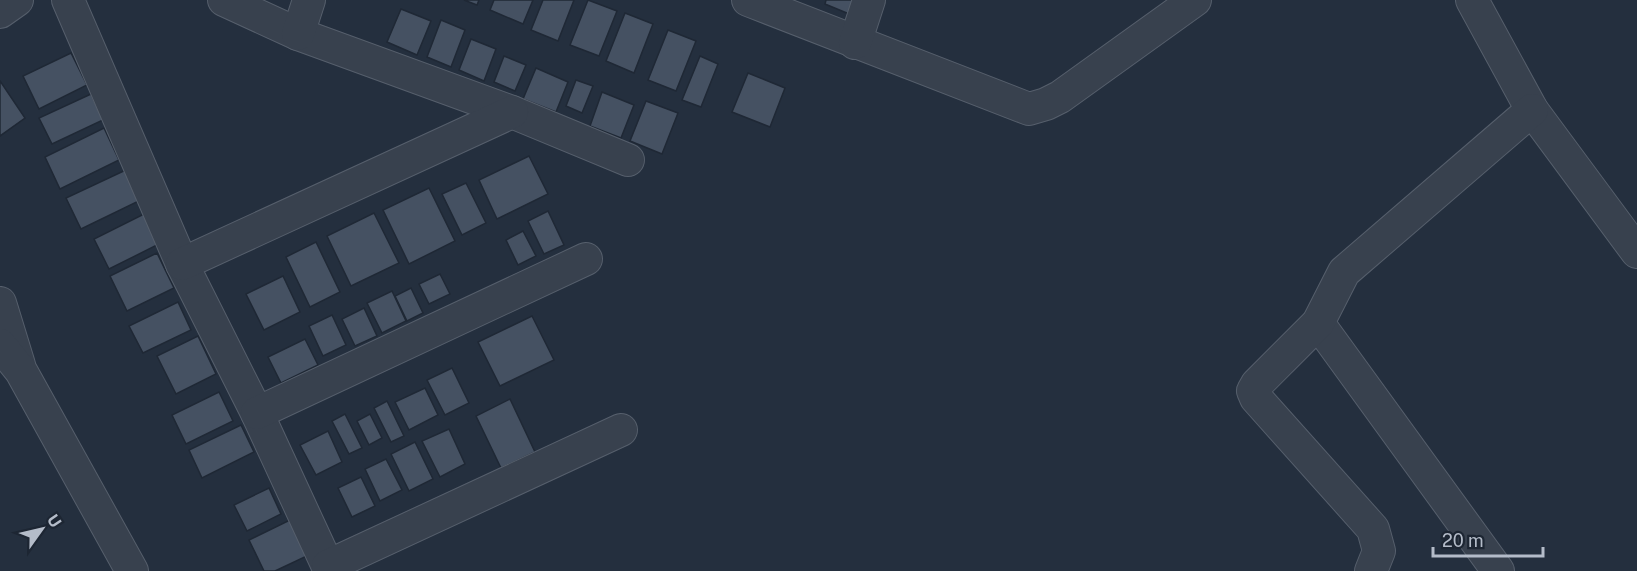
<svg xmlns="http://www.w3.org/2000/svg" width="1637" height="571" font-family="'Public Sans',sans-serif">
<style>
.building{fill:#455162;stroke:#1f2835;stroke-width:1.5}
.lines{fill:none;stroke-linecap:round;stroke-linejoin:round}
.street-casing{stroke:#565f6c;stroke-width:34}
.street{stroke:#38414e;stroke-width:32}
</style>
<rect width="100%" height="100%" fill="#242f3e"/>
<g class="building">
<path d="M464 0H479L477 5Z"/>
<path d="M494 0H533L523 24 490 10Z"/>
<path d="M543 0H574L558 41 531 30Z"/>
<path d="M588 0 617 11 599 56 570 45Z"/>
<path d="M826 0H860L854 16 825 4Z"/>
<path d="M401 9 431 21 417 55 387 42Z"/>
<path d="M625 13 653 24 634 73 606 61Z"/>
<path d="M441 20 465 30 451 67 427 57Z"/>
<path d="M668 30 696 41 676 91 648 80Z"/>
<path d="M471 39 496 49 484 81 459 70Z"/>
<path d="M71 53 87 85 39 109 23 76Z"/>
<path d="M504 56 526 65 515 91 494 82Z"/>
<path d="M700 56 718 64 701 107 682 100Z"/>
<path d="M536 68 568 82 556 112 523 99Z"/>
<path d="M748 73 785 88 770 127 732 112Z"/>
<path d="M576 80 593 86 582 113 566 106Z"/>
<path d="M0 81 25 118 0 136Z"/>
<path d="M602 92 634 105 621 138 590 126Z"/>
<path d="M91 94 103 120 52 144 39 118Z"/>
<path d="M646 101 678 113 662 154 630 141Z"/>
<path d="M104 128 119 160 60 189 45 157Z"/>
<path d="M529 156 548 194 497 219 479 180Z"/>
<path d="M130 168 145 198 81 229 66 198Z"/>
<path d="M466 183 486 223 462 235 442 194Z"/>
<path d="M429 188 455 241 409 264 383 210Z"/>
<path d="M548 211 564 245 544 254 528 221Z"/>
<path d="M374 213 399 263 351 286 327 236Z"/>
<path d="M144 214 159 244 109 269 94 239Z"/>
<path d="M523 231 536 256 518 265 506 240Z"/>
<path d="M316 242 340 292 310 307 286 257Z"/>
<path d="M157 253 174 288 127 311 110 276Z"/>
<path d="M440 274 450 294 429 304 419 284Z"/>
<path d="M283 276 300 312 264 330 246 294Z"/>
<path d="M411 288 423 313 407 321 395 296Z"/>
<path d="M392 291 406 321 382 333 367 303Z"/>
<path d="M178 302 191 330 143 353 129 326Z"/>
<path d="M364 308 377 336 355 346 342 319Z"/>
<path d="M332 315 346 345 323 356 309 326Z"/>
<path d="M532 316 554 360 500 386 478 342Z"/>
<path d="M198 336 216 374 176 394 157 356Z"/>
<path d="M305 339 318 365 281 383 268 357Z"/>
<path d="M452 368 469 403 445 415 427 380Z"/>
<path d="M425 388 438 415 409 430 395 402Z"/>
<path d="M219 392 233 421 186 444 172 415Z"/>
<path d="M510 399 535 452 501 468 476 416Z"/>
<path d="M387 401 404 436 391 442 374 408Z"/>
<path d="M345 414 362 448 349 454 332 421Z"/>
<path d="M370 414 382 438 369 445 357 421Z"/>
<path d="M241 425 254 452 202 478 189 450Z"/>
<path d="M449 429 465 464 440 477 422 441Z"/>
<path d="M328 431 342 462 316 475 300 445Z"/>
<path d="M415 442 433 479 409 491 391 454Z"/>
<path d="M386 459 402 490 380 501 365 469Z"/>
<path d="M361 477 375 506 352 517 338 488Z"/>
<path d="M269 488 281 514 247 531 234 505Z"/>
<path d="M292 519 309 555 275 571H264L249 540Z"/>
</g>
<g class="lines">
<defs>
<g id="street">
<path d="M68 0 182 264 257 413 330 571"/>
<path d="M224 0 298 34 512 112 628 160"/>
<path d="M748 0 1029 109 1046 104 1060 97 1195 0"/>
<path d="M1472 0 1532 110 1637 252"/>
<path d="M0 12 17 0"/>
<path d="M298 34 309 0"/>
<path d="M855 43 869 0"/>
<path d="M182 264 512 112"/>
<path d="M0 303 19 365"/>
<path d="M1318 323 1498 571"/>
<path d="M0 345 21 371 132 571"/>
<path d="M257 413 586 259"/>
<path d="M328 566 621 430"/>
<path d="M1371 571 1379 551 1373 529 1256 398 1253 391 1257 384 1318 323 1344 272 1532 110"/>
</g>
</defs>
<use href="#street" class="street-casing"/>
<use href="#street" class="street"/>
</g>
<g transform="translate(42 529) rotate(56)" stroke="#1d2633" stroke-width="4.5" paint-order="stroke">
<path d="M0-4.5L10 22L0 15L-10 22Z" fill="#b4bcc9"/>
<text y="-9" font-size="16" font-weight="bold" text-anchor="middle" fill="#b4bcc9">U</text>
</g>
<path d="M1433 547v9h110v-9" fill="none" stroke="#b4bcc9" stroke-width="3"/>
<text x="1442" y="547" font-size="18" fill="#b4bcc9" stroke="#1d2633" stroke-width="4.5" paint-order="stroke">20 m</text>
</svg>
